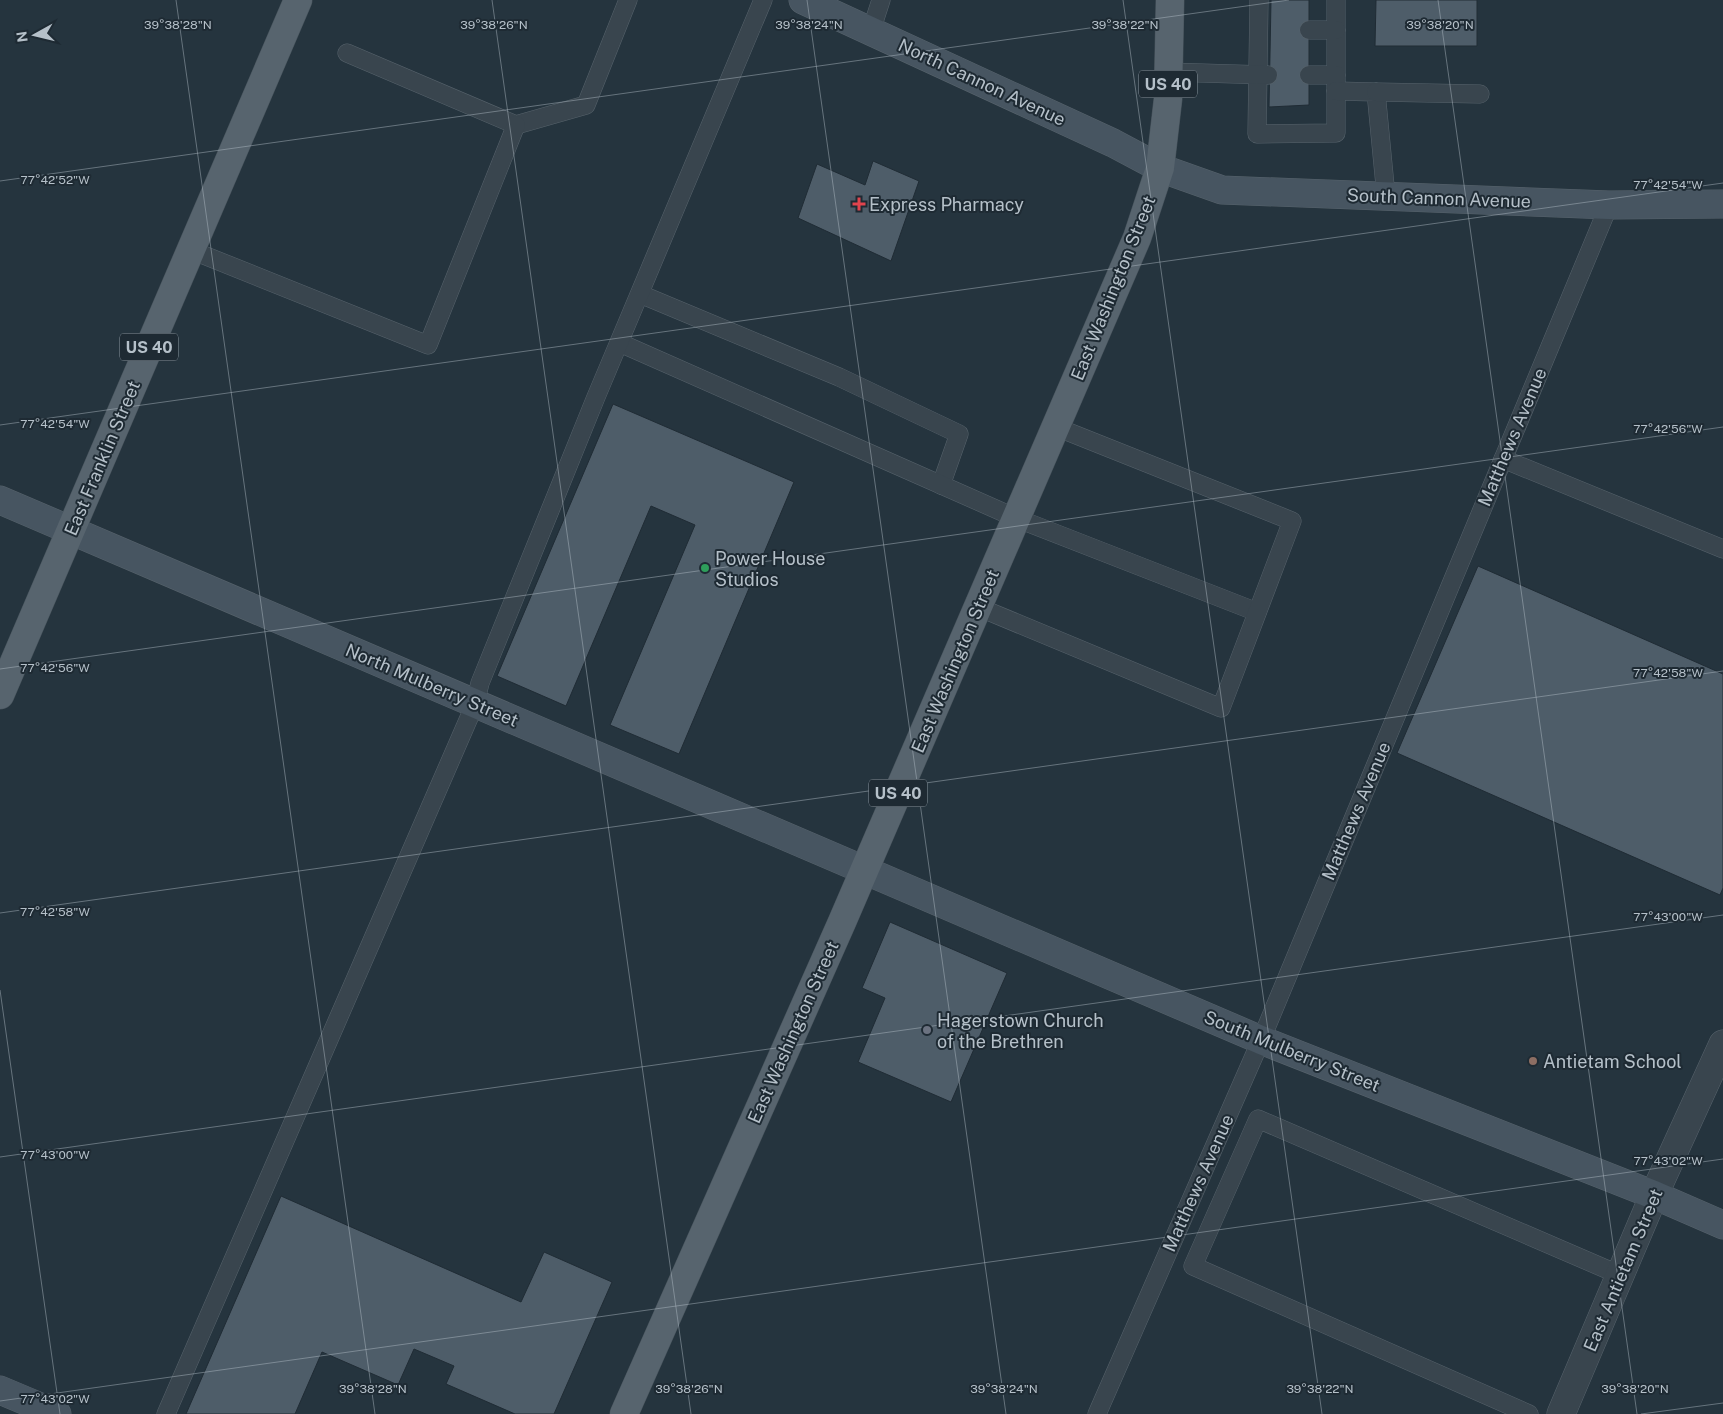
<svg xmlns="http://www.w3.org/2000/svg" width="1723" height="1414" font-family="'Public Sans',sans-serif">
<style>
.building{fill:#4e5d69;stroke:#202c35}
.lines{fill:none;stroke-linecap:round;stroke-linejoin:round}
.lane-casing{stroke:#57636c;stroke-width:19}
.street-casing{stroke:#57636c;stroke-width:29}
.secondary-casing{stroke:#57636c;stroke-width:29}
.primary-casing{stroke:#45515a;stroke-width:29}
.lane{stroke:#39454e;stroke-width:18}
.street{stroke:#39454e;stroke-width:28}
.secondary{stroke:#475561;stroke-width:28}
.primary{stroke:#57646e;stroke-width:28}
.ticks{fill:none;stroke:#b5c0c9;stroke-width:1;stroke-opacity:0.45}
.health-dot{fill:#e0444e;stroke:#1e2a33;stroke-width:2}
.leisure-dot{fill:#2e9e5b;stroke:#1e2a33;stroke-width:2}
.worship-dot{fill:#6b7280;stroke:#1e2a33;stroke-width:2}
.education-dot{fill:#8d6e63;stroke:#1e2a33;stroke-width:2}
.labels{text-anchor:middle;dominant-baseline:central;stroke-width:4;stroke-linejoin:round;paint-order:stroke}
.shield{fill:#1e2a33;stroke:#88939c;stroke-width:1}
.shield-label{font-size:16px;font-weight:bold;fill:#b5c0c9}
.street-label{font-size:18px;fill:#b5c0c9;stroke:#1e2a33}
.poi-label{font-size:18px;fill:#b5c0c9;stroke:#1e2a33;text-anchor:start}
.ticks-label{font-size:12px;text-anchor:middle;fill:#b5c0c9;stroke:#1e2a33;stroke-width:4;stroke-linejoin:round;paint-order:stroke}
</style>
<rect width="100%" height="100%" fill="#25343e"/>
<g class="building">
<path d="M1271 0H1309V105L1269 107Z"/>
<path d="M1376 0H1477V46H1375Z"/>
<path d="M873 161 919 181 891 261 798 218 817 164 865 185Z"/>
<path d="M613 404 794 482 679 754 610 725 695 525 651 506 566 706 497 676Z"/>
<path d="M1478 566 1723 674V888L1720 895 1397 753Z"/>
<path d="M890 922 1007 973 951 1102 858 1062 885 998 862 988Z"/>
<path d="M281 1196 521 1302 544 1252 612 1282 554 1414H515L446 1384 454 1366 414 1349 398 1385 322 1352 295 1414H186Z"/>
</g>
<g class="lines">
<defs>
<g id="lane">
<path d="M1259 0 1257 134 1336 133V0"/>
<path d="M1309 30H1336"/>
<path d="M871 31 881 0"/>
<path d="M347 53 516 125 586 105 628 0"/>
<path d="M1168 72 1268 75"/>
<path d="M1309 75H1336"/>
<path d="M1336 91 1376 92 1386 196"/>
<path d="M1376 92 1480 94"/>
<path d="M191 250 428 345 516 125"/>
<path d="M640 294 839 377 959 434 941 485"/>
<path d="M620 343 1016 518 1257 612"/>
<path d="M1503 459 1723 549"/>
<path d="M978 607 1221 708 1292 521 1056 427"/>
<path d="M166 1414 475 704 480 683 596 397 763 0"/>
<path d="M1097 1414 1261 1040 1609 205"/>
<path d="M1529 1414 1193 1266 1258 1119 1620 1275"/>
</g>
<path id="street" d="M1561 1414 1654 1195 1723 1044"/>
<g id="secondary">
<path d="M803 0 1113 143 1160 168 1222 190 1609 205 1723 204"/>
<path d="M0 500 1261 1040 1654 1195 1723 1225"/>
<path d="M0 1390 57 1414"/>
</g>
<g id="primary">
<path d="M0 695 298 0"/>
<path d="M624 1414 842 922 1137 238 1160 168 1168 99 1170 0"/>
</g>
</defs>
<use href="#lane" class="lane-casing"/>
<use href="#street" class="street-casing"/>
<use href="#secondary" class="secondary-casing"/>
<use href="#primary" class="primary-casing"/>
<use href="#lane" class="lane"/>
<use href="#street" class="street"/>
<use href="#secondary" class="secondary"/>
<use href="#primary" class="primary"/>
</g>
<path class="ticks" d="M176 0 375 1414M492 0 691 1414M807 0 1006 1414M1123 0 1322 1414M1438 0 1637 1414M0 181 1289 0M0 425 1723 183M0 669 1723 427M0 913 1723 671M0 990 60 1414M0 1157 1723 915M0 1401 1723 1159M1641 1414 1723 1403"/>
<path class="health-dot" d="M856.5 196.5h5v5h5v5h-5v5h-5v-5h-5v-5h5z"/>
<circle class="leisure-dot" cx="705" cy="568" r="5"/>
<circle class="worship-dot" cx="927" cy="1030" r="5"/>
<circle class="education-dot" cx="1533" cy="1061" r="5"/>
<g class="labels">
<g class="shield">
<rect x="1139" y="70.5" width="58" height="27" rx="4"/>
<rect x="120" y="333.5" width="58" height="27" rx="4"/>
<rect x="869" y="779.5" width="58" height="27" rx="4"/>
</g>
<g class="shield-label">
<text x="1168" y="84">US 40</text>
<text x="149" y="347">US 40</text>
<text x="898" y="793">US 40</text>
</g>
<g class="street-label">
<text transform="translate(982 82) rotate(25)">North Cannon Avenue</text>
<text transform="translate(1439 198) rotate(2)">South Cannon Avenue</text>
<text transform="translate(1113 288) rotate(-68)">East Washington Street</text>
<text transform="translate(1512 437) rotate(-67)">Matthews Avenue</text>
<text transform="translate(102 458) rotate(-67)">East Franklin Street</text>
<text transform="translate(955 661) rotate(-67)">East Washington Street</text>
<text transform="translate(432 685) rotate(23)">North Mulberry Street</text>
<text transform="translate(1356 811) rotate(-67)">Matthews Avenue</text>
<text transform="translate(793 1032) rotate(-66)">East Washington Street</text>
<text transform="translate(1292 1051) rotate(22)">South Mulberry Street</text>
<text transform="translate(1198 1183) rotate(-66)">Matthews Avenue</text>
<text transform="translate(1623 1270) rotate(-67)">East Antietam Street</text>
</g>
<g class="poi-label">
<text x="869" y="204">Express Pharmacy</text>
<text x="715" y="558">Power House<tspan x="715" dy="21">Studios</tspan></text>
<text x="937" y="1020">Hagerstown Church<tspan x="937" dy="21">of the Brethren</tspan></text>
<text x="1543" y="1061">Antietam School</text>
</g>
</g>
<g class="ticks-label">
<text x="178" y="29">39°38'28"N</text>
<text x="494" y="29">39°38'26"N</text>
<text x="809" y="29">39°38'24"N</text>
<text x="1125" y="29">39°38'22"N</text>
<text x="1440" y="29">39°38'20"N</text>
<text x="55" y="184">77°42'52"W</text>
<text x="1668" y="189">77°42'54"W</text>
<text x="55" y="428">77°42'54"W</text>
<text x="1668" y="433">77°42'56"W</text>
<text x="55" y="672">77°42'56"W</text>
<text x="1668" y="677">77°42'58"W</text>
<text x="55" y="916">77°42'58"W</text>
<text x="1668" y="921">77°43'00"W</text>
<text x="55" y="1159">77°43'00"W</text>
<text x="1668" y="1165">77°43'02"W</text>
<text x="373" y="1393">39°38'28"N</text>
<text x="689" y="1393">39°38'26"N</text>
<text x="1004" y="1393">39°38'24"N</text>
<text x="1320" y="1393">39°38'22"N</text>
<text x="1635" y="1393">39°38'20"N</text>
<text x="55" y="1403">77°43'02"W</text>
</g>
<g transform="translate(35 35) rotate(262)" stroke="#1e2a33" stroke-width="4" paint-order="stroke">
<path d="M0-4L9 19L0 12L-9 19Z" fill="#b5c0c9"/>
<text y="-8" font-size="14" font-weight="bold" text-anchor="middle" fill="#b5c0c9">N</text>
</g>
</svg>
